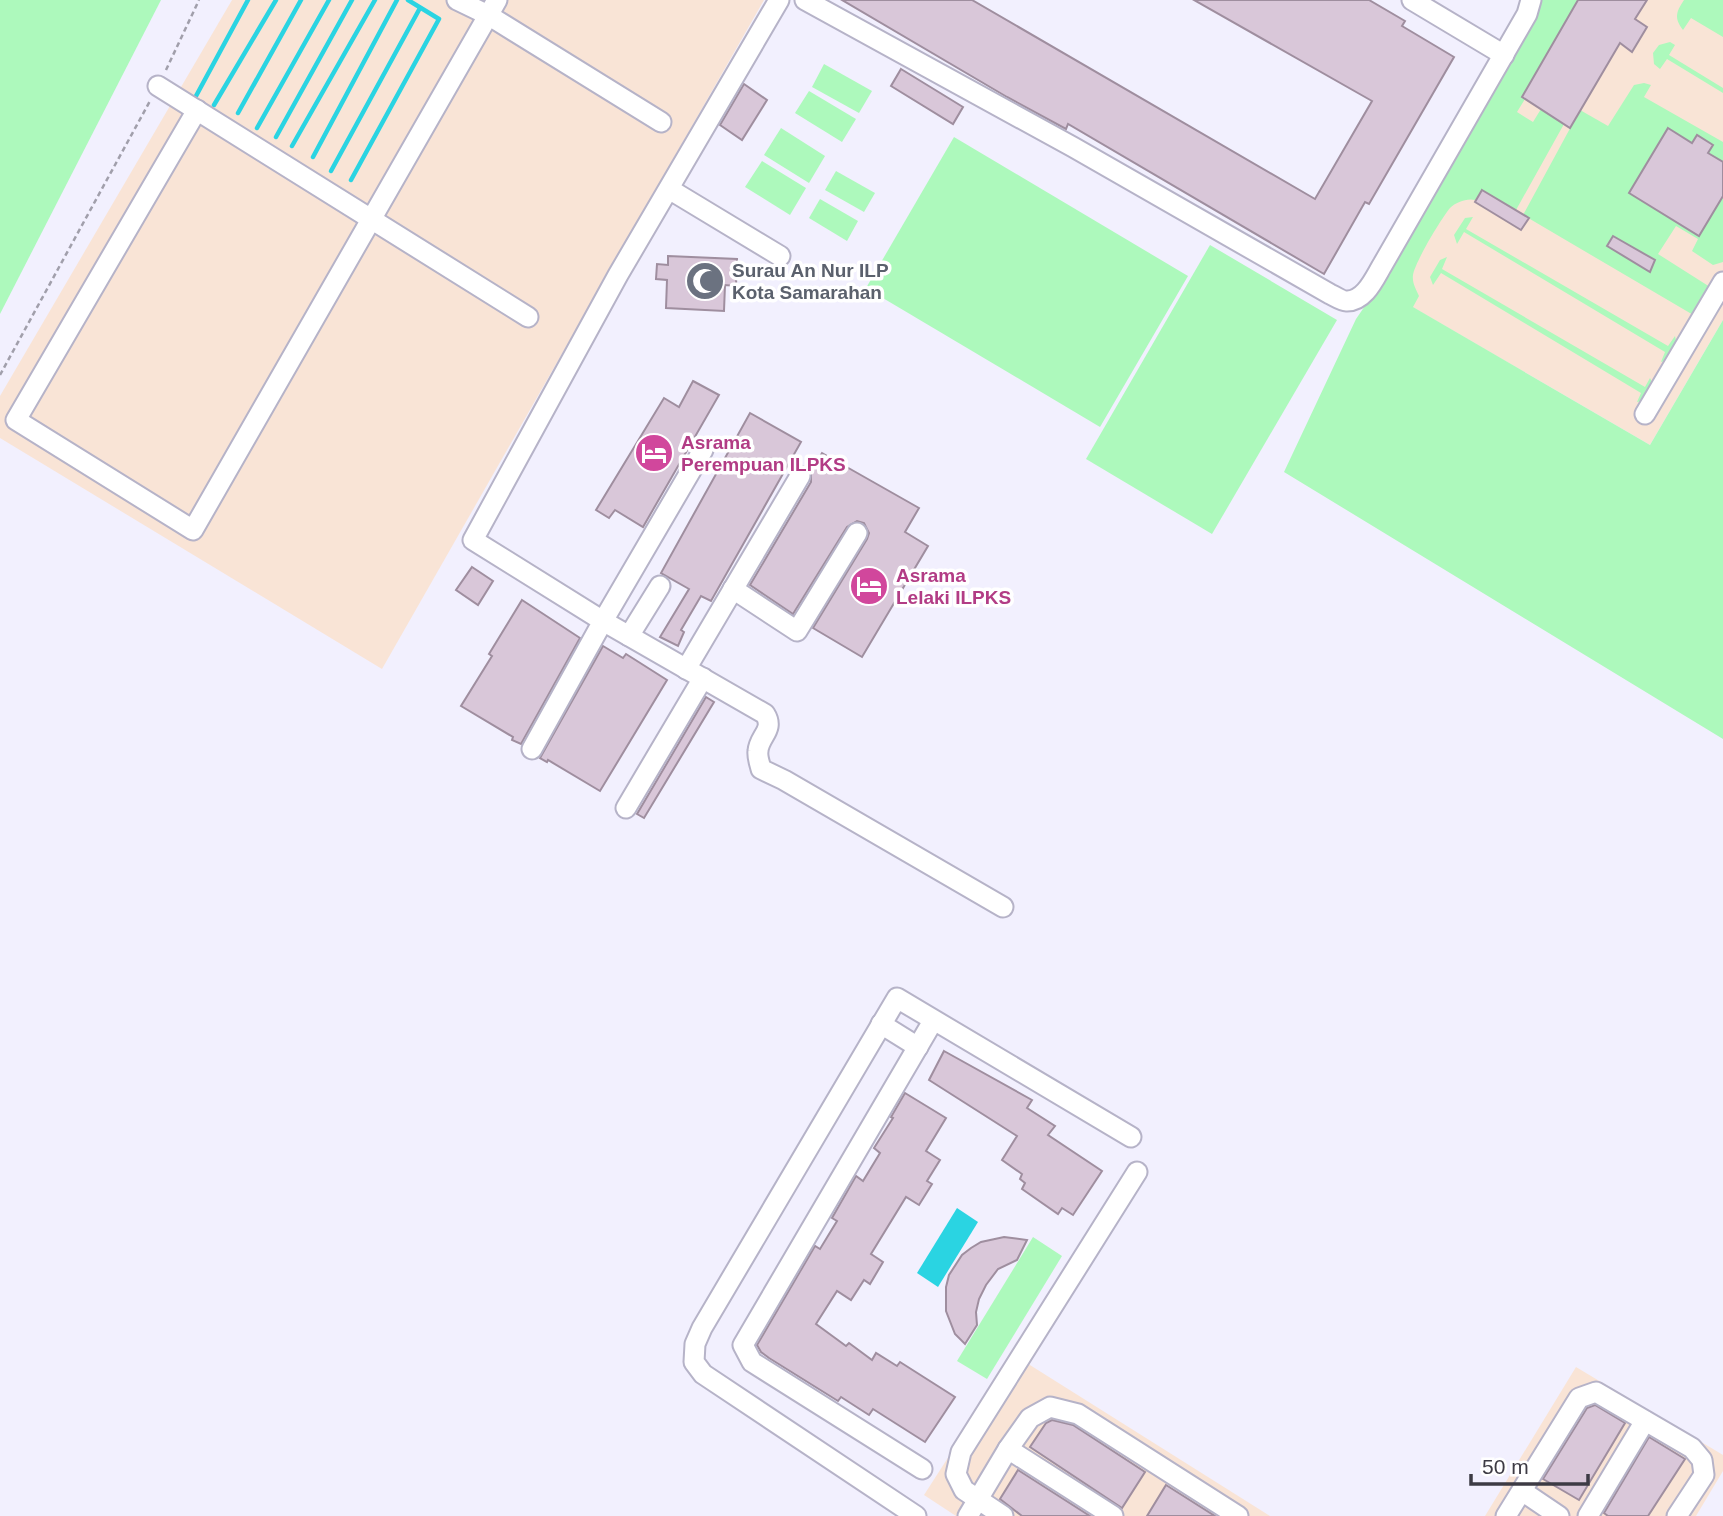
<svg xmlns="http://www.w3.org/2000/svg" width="1723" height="1516" font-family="Helvetica,sans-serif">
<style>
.commercial{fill:#f9e4d6}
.green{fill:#adf9bc}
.water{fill:#2ad4e2}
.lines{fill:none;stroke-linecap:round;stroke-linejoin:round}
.stream{stroke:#2ad4e2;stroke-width:4.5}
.building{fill:#d9c7d9;stroke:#9f8e9f;stroke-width:2}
.minor-casing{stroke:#b6b3c8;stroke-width:23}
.path{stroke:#a19fab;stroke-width:2.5;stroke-dasharray:5 3.5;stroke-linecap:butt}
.minor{stroke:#fff;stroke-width:19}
.labels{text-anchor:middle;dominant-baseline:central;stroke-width:7;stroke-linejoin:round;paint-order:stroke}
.worship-label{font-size:19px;font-weight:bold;fill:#5b616d;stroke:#fff;text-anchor:start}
.hotel-label{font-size:19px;font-weight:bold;fill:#b23c85;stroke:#fff;text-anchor:start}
</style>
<rect width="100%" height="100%" fill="#f2f0fe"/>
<g class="commercial">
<path d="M232 0H764L382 669 0 438V396Z"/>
<path d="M1542 0H1723V320L1650 445 1378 287 1499 81Z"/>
<path d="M1014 1355 1270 1516H956L924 1495Z"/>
<path d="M1576 1367 1723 1455V1471L1696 1516H1485Z"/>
</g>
<g class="green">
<path d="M0 0H161L0 314Z"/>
<path d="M1542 0H1578L1522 97 1525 99 1517 112 1533 122 1541 109 1564 124 1516 210 1482 190 1475 200C1467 198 1456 202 1450 208 1441 219 1415 262 1413 275 1412 283 1416 289 1419 296L1413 307 1650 445 1723 320V739L1284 472 1356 319 1378 287 1499 81Z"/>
<path d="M1684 0H1723V37L1691 18 1683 30C1674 18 1676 12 1684 0Z"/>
<path d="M1670 42 1675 45 1669 55 1723 88V93L1667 59 1660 69 1654 64 1653 53 1659 45Z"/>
<path d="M824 64 872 91 859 113 812 87Z"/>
<path d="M1644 83 1651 85 1644 97 1723 142V262L1713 265 1692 251 1698 239 1676 226 1658 254 1710 287 1695 316 1523 215 1580 110 1608 126 1634 85Z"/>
<path d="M809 91 856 119 842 142 795 113Z"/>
<path d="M781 128 825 156 809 183 764 155Z"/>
<path d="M954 137 1188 276 1100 427 866 288Z"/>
<path d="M762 161 806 188 790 215 745 187Z"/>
<path d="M836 171 875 193 864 212 825 190Z"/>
<path d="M820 199 858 221 847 241 809 218Z"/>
<path d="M1473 217 1466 229 1668 346 1675 336 1677 345 1668 360 1661 362 1665 352 1464 232 1457 244 1454 235 1465 218Z"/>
<path d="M1210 245 1337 320 1212 534 1086 459Z"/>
<path d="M1447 257 1442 269 1645 387 1650 378 1653 384 1642 401 1637 402 1641 393 1441 273 1433 285 1430 277 1440 260Z"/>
<path d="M1033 1237 1062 1256 987 1379 957 1361Z"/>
</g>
<path class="water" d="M957 1208 978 1222 938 1287 917 1273Z"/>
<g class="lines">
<g class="stream">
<path d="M196 96 248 0"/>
<path d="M214 105 276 0"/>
<path d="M238 113 301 0"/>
<path d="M257 128 329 0"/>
<path d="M276 137 352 0"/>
<path d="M292 146 375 0"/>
<path d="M313 157 397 0"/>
<path d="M331 171 420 8"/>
<path d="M351 180 439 19 408 0"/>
</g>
</g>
<g class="building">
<path d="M842 0H972L1315 199 1372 101 1194 0H1369L1405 21 1402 26 1454 57 1369 204 1365 202 1324 274 1068 124 1066 129 1007 97Z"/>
<path d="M1578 0H1647L1635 19 1647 27 1632 52 1620 43 1570 128 1522 97Z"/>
<path d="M901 69 963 107 953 124 891 86Z"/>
<path d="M744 84 767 100 742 140 720 125Z"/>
<path d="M1668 128 1692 143 1697 135 1713 145 1708 153 1723 162V196L1699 236 1629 193Z"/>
<path d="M1482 190 1529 218 1521 230 1475 202Z"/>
<path d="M1613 236 1655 260 1650 272 1607 246Z"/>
<path d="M668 256 737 259 736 286 725 285 724 311 666 308 667 280 656 279 657 264 668 265Z"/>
<path d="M693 381 719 395 643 527 615 510 609 518 596 510 664 398 679 407Z"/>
<path d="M750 413 801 442 711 601 701 596 681 630 684 632 678 646 660 637 689 589 661 573Z"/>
<path d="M822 453 919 508 905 532 928 546 862 657 813 628 867 539 869 533 864 523 857 521 847 527 793 614 750 585 811 482V472Z"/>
<path d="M472 567 493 581 478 605 456 590Z"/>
<path d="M522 600 580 638 521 744 512 740 513 737 461 706 492 656 489 654Z"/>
<path d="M603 646 623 658 626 654 667 680 600 791 548 760 547 762 540 758Z"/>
<path d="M706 697 714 702 644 818 637 814Z"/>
<path d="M944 1051 1032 1100 1027 1108 1055 1126 1048 1135 1102 1171 1073 1215 1062 1208 1058 1214 1022 1189 1025 1183 1020 1179 1022 1174 1002 1160 1017 1136 929 1080Z"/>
<path d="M905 1093 946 1118 926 1151 940 1160 927 1181 932 1184 919 1205 906 1197 871 1254 883 1262 870 1284 864 1280 851 1300 837 1291 816 1324 846 1346 849 1343 872 1360 876 1353 897 1366 900 1362 955 1397 925 1442 873 1409 869 1415 841 1397 838 1401 769 1358 761 1352 757 1345 815 1246 820 1249 837 1221 832 1218 856 1176 863 1181 880 1153 874 1148 893 1118 891 1117Z"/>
<path d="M1004 1237 1027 1240 1017 1260 998 1269 986 1285 979 1299 976 1312 977 1325 965 1344 955 1334 946 1311V1287L949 1275 962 1255 971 1248 981 1242Z"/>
<path d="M1595 1405 1625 1423 1579 1500 1543 1479 1587 1408Z"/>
<path d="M1052 1420 1073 1425 1145 1472 1122 1508 1030 1447 1046 1423Z"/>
<path d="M1649 1437 1685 1459 1648 1516H1608L1604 1513Z"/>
<path d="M1018 1470 1090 1516H1022L1000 1499Z"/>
<path d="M1166 1485 1215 1516H1147Z"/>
</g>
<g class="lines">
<defs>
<g id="minor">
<path d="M457 0 488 15 661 122"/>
<path d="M805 0 1073 147 1330 294C1334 296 1342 301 1346 301 1365 302 1375 277 1383 264L1527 14 1531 0"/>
<path d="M1412 0 1504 55"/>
<path d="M158 86 528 317"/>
<path d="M197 110 16 420 193 530 497 0"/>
<path d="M669 189 780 256"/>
<path d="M1645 414 1723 282"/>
<path d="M703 450 603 621 765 714C775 730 759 736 758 751 757 757 760 764 761 769L784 780 1003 907"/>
<path d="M733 589 797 631 857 533"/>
<path d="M629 636 660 586"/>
<path d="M686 669 800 476"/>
<path d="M532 749 603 621 473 540 618 275 779 0"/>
<path d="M626 808 703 678"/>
<path d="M881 1024 918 1047"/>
<path d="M1008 1449 1113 1516"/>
<path d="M922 1469 752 1362 743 1345 933 1021"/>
<path d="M1522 1491 1559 1516"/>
<path d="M916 1516 703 1374 694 1362 695 1344 702 1328 897 998 1131 1137"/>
<path d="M968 1516 1008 1449 1030 1418 1050 1407 1078 1414 1238 1516"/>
<path d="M1003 1516 964 1490 956 1474 961 1452 1137 1172"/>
<path d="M1506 1516 1579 1398 1596 1392 1692 1448 1702 1460 1704 1475 1677 1516"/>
<path d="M1588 1516 1645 1421"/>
</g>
</defs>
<use href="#minor" class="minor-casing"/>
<g class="path">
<path d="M166 70 199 0"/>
<path d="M0 375 150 101"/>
</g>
<use href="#minor" class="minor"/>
</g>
<defs>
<symbol id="mosque-disc" viewBox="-11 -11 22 22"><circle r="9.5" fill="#6b7280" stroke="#fff"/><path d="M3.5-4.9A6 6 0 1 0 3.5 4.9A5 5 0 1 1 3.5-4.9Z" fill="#fff"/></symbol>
<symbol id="hotel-disc" viewBox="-11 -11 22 22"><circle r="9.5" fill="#d1479c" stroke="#fff"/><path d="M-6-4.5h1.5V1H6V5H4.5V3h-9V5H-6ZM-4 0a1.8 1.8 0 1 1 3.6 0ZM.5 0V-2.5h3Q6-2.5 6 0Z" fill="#fff"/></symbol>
</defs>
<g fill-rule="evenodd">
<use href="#mosque-disc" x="683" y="259" width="44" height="44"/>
<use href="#hotel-disc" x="632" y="431" width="44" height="44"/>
<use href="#hotel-disc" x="847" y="564" width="44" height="44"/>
</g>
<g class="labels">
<g class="worship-label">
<text x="732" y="270">Surau An Nur ILP<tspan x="732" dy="22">Kota Samarahan</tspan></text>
</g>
<g class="hotel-label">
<text x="681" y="442">Asrama<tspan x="681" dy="22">Perempuan ILPKS</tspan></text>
<text x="896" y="575">Asrama<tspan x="896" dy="22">Lelaki ILPKS</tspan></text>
</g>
</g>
<path d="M1471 1474v10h117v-10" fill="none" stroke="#3d3b44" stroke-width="3.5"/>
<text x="1482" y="1474" font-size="21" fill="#3d3b44" stroke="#ffffff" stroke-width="5" paint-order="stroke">50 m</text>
</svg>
